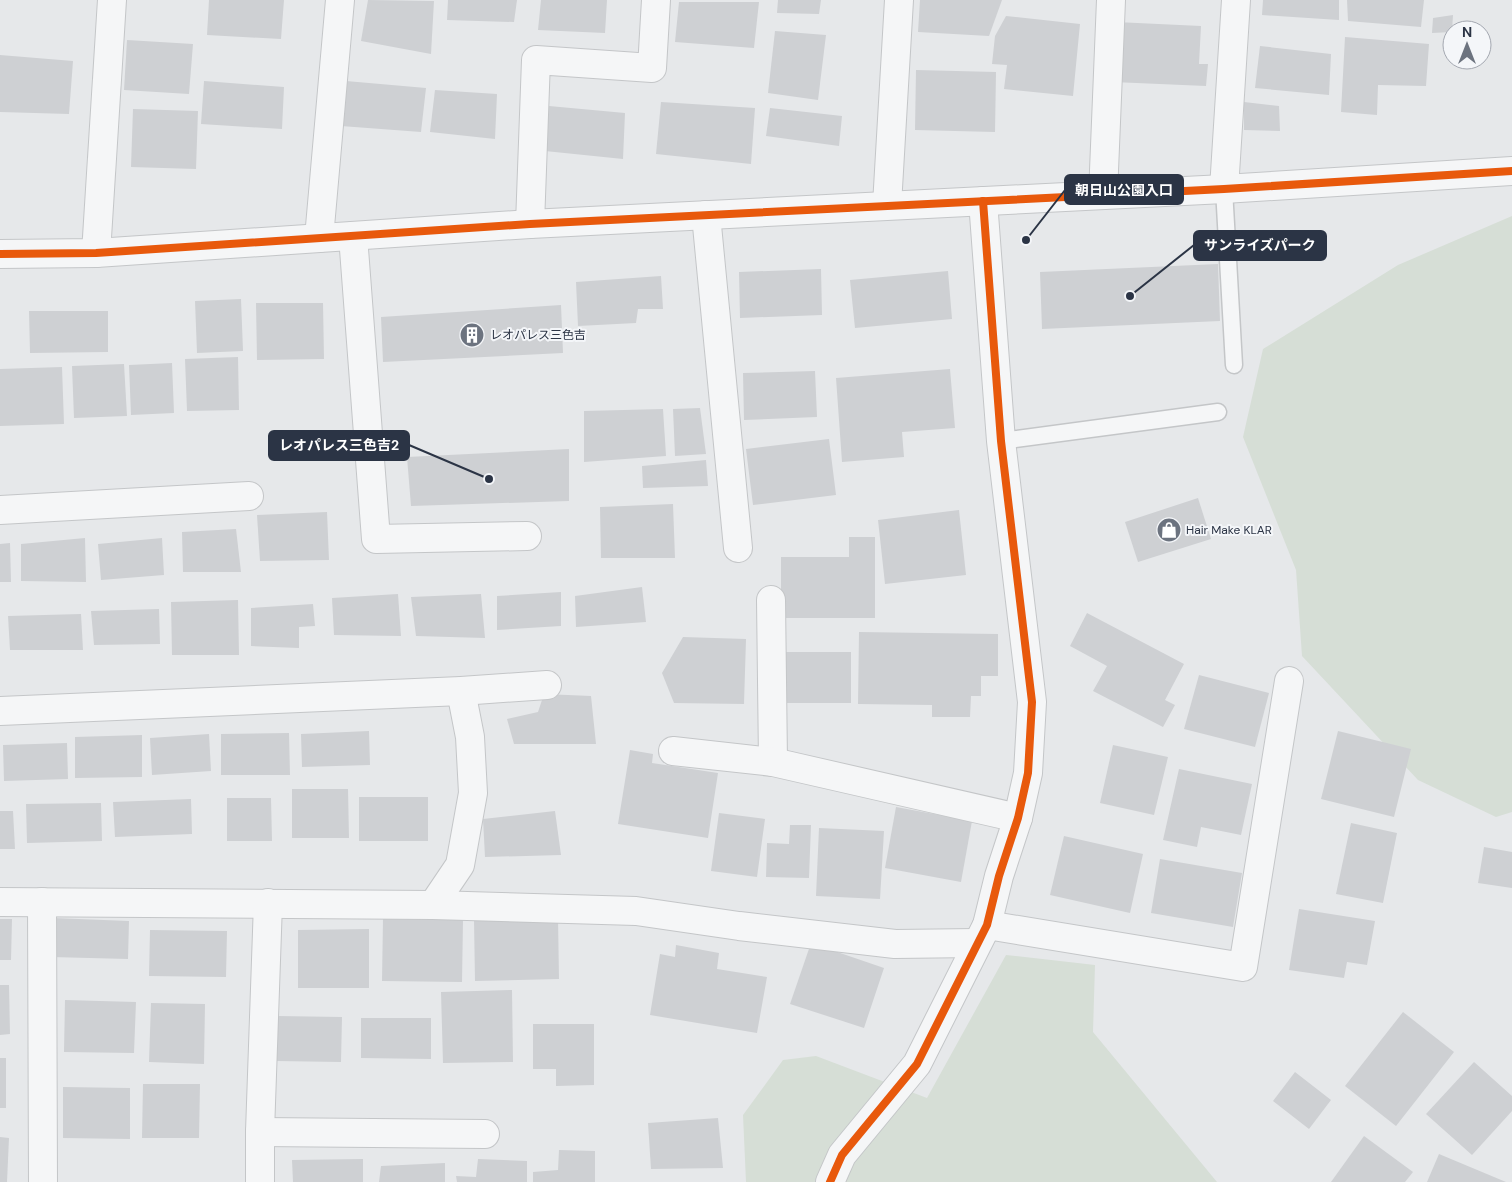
<svg xmlns="http://www.w3.org/2000/svg" width="1512" height="1182" font-family="'DM Sans','Noto Sans JP',sans-serif">
<style>
.green{fill:#d6ded6}
.building{fill:#ced0d3}
.lines{fill:none;stroke-linecap:round;stroke-linejoin:round}
.service-casing{stroke:#c4c6c8;stroke-width:19}
.minor-casing{stroke:#c4c6c8;stroke-width:30}
.tertiary-casing{stroke:#c4c6c8;stroke-width:30}
.service{stroke:#f5f6f7;stroke-width:16}
.minor{stroke:#f5f6f7;stroke-width:28}
.tertiary{stroke:#f5f6f7;stroke-width:28}
.cycleway-casing{stroke:#f4f6f9;stroke-width:11}
.cycleway{stroke:#e8590c;stroke-width:8}
.labels{text-anchor:middle;dominant-baseline:central;stroke-width:4;stroke-linejoin:round;paint-order:stroke}
.poi-label{font-size:12px;fill:#2b3445;stroke:#f4f6f9;text-anchor:start}
.leader{fill:none;stroke:#2b3445;stroke-width:2}
.callout-dot{fill:#2b3445;stroke:#f4f6f9;stroke-width:2}
.callout{fill:#2b3445;stroke:#2b3445;stroke-width:2}
.callout-label{font-size:14px;text-anchor:middle;font-weight:bold;fill:#fff}
</style>
<rect width="100%" height="100%" fill="#e6e8ea"/>
<g class="green">
<path d="M1512 216V812L1496 817 1418 780 1302 656 1296 570 1243 437 1263 349 1398 265Z"/>
<path d="M1006 955 1095 965 1093 1032 1217 1182H746L743 1115 783 1060 816 1056 927 1098Z"/>
</g>
<g class="building">
<path d="M209 0H284L281 39 207 35Z"/>
<path d="M368 0 434 1 431 54 361 41Z"/>
<path d="M448 0H517L514 22 447 20Z"/>
<path d="M541 0H607L605 33 538 30Z"/>
<path d="M778 0H821L819 14 777 13Z"/>
<path d="M920 0H1002L989 36 918 32Z"/>
<path d="M1263 0H1339V20L1262 15Z"/>
<path d="M1347 0H1424L1421 27 1348 21Z"/>
<path d="M679 2H759L754 48 675 42Z"/>
<path d="M1453 15 1452 32 1432 33 1433 18Z"/>
<path d="M1006 16 1080 24 1073 96 1004 89 1007 65 992 64 995 36Z"/>
<path d="M1116 22 1201 26 1199 64H1208L1206 86 1113 82Z"/>
<path d="M775 31 826 35 818 100 768 93Z"/>
<path d="M1345 37 1429 44 1426 86 1378 85 1377 115 1341 112Z"/>
<path d="M127 40 193 44 189 94 124 90Z"/>
<path d="M1260 46 1331 54 1329 95 1255 88Z"/>
<path d="M0 55 73 61 69 114 0 112Z"/>
<path d="M916 70 996 72 995 132 915 130Z"/>
<path d="M204 81 284 87 282 129 201 124Z"/>
<path d="M346 81 426 88 421 132 341 126Z"/>
<path d="M435 90 497 94 495 139 430 132Z"/>
<path d="M661 102 755 108 751 164 656 154Z"/>
<path d="M1244 102 1279 106 1280 131 1244 130Z"/>
<path d="M549 106 625 113 623 159 545 151Z"/>
<path d="M770 108 842 116 839 146 766 136Z"/>
<path d="M133 109 198 111 196 169 131 167Z"/>
<path d="M1218 264 1220 321 1042 329 1040 272Z"/>
<path d="M821 269 822 315 740 318 739 272Z"/>
<path d="M948 271 952 319 855 328 850 280Z"/>
<path d="M661 276 663 309H638L636 323 578 326 576 282Z"/>
<path d="M241 299 243 351 197 353 195 301Z"/>
<path d="M256 303H323L324 359 257 360Z"/>
<path d="M561 305 563 353 383 362 381 317Z"/>
<path d="M29 311H108V352L30 353Z"/>
<path d="M238 357 239 410 187 411 185 359Z"/>
<path d="M172 363 174 413 131 415 129 365Z"/>
<path d="M124 364 127 416 74 418 72 366Z"/>
<path d="M62 367 64 424 0 426V369Z"/>
<path d="M950 369 955 428 902 432 904 457 842 462 836 378Z"/>
<path d="M815 371 817 417 744 420 743 373Z"/>
<path d="M700 408 706 454 675 456 673 409Z"/>
<path d="M663 409 666 456 584 462V411Z"/>
<path d="M829 439 836 495 753 505 746 449Z"/>
<path d="M569 449V501L411 506 407 457Z"/>
<path d="M706 460 708 486 643 488 642 466Z"/>
<path d="M1198 498 1211 539 1138 562 1125 522Z"/>
<path d="M673 504 675 558H601L600 507Z"/>
<path d="M959 510 966 575 885 584 878 520Z"/>
<path d="M327 512 329 560 260 561 257 515Z"/>
<path d="M236 529 241 572H183L182 532Z"/>
<path d="M849 537H875V618H781V557H849Z"/>
<path d="M85 538 86 582 21 581V544Z"/>
<path d="M162 538 164 575 101 580 98 544Z"/>
<path d="M10 543 11 582H0V544Z"/>
<path d="M642 587 646 622 576 627 575 596Z"/>
<path d="M561 592V626L497 630V596Z"/>
<path d="M398 594 401 636 334 635 332 598Z"/>
<path d="M481 594 485 638 416 636 411 597Z"/>
<path d="M238 600 239 655H172L171 602Z"/>
<path d="M313 604 315 626 299 627V648L251 646V608Z"/>
<path d="M159 609 160 644 94 645 91 611Z"/>
<path d="M1087 613 1184 664 1165 700 1175 705 1163 727 1093 691 1107 666 1070 646Z"/>
<path d="M81 614 83 650H10L8 616Z"/>
<path d="M859 632 998 634V676H981V696H971L970 717H932V705L858 704Z"/>
<path d="M683 637 746 639 744 704 674 703 662 673Z"/>
<rect x="783" y="652" width="68" height="51"/>
<path d="M1199 675 1269 693 1255 747 1184 729Z"/>
<path d="M544 694 591 696 596 744H514L507 719 538 712Z"/>
<path d="M369 731 370 765 302 767 301 734Z"/>
<path d="M1338 731 1411 749 1394 817 1321 799Z"/>
<path d="M289 733 290 775H221V734Z"/>
<path d="M209 734 211 771 152 775 150 738Z"/>
<path d="M142 735V777L75 778V737Z"/>
<path d="M67 743 68 779 4 781 3 745Z"/>
<path d="M1113 745 1168 757 1154 815 1100 803Z"/>
<path d="M630 750 653 754 652 763 718 773 708 838 618 824Z"/>
<path d="M1179 769 1252 784 1241 835 1201 827 1197 847 1163 840Z"/>
<path d="M292 789H348L349 838H292Z"/>
<rect x="359" y="797" width="69" height="44"/>
<path d="M227 798H271L272 841H227Z"/>
<path d="M191 799 192 834 115 837 113 802Z"/>
<path d="M101 803 102 841 27 843 26 804Z"/>
<path d="M896 807 972 821 961 882 885 868Z"/>
<path d="M0 811H13L15 849H0Z"/>
<path d="M555 811 561 855 485 857 483 819Z"/>
<path d="M719 813 765 819 757 877 711 871Z"/>
<path d="M1351 823 1397 833 1383 903 1336 894Z"/>
<path d="M790 825H811L809 878 766 877 767 843 789 844Z"/>
<path d="M819 828 884 831 880 899 816 896Z"/>
<path d="M1064 836 1143 854 1130 913 1050 895Z"/>
<path d="M1484 847 1512 852V888L1478 883Z"/>
<path d="M1160 859 1242 873 1233 927 1151 913Z"/>
<path d="M1299 909 1375 921 1367 965 1347 962 1344 978 1289 970Z"/>
<path d="M53 918 129 921 128 959 51 957Z"/>
<path d="M558 918 559 979 475 981 474 920Z"/>
<path d="M0 919H12L11 960H0Z"/>
<path d="M383 919 463 920 462 982 382 981Z"/>
<path d="M369 929V988H298V930Z"/>
<path d="M150 930 227 931 226 977 149 976Z"/>
<path d="M811 943 884 968 864 1028 790 1004Z"/>
<path d="M676 945 719 953 717 969 767 977 757 1033 650 1015 660 954 675 957Z"/>
<path d="M0 985H9L10 1034 0 1035Z"/>
<path d="M512 990 513 1062 443 1063 441 992Z"/>
<path d="M65 1000 136 1002 134 1053 64 1052Z"/>
<path d="M151 1003 205 1004 204 1064 149 1062Z"/>
<path d="M1403 1012 1454 1052 1396 1126 1345 1086Z"/>
<path d="M277 1016 342 1017 341 1062 276 1061Z"/>
<path d="M361 1018H431V1059L361 1058Z"/>
<path d="M533 1024H594V1085L556 1086V1069H533Z"/>
<rect x="0" y="1058" width="6" height="50"/>
<path d="M1474 1062 1512 1096V1111L1472 1155 1426 1114Z"/>
<path d="M1295 1072 1331 1100 1309 1129 1273 1101Z"/>
<path d="M143 1084H200L199 1138H142Z"/>
<path d="M63 1087 130 1088V1139L63 1138Z"/>
<path d="M718 1118 723 1168 651 1169 648 1123Z"/>
<path d="M1364 1136 1413 1172 1405 1182H1331Z"/>
<path d="M0 1137 9 1138 7 1182H0Z"/>
<path d="M559 1150 595 1151V1182H533V1172L558 1170Z"/>
<path d="M1439 1154 1506 1182H1427Z"/>
<path d="M363 1159V1182H293L292 1160Z"/>
<path d="M478 1159 527 1161V1182H457L456 1176 476 1177Z"/>
<path d="M445 1163V1182H379L381 1166Z"/>
</g>
<g class="lines">
<defs>
<g id="service">
<path d="M1224 189 1234 365"/>
<path d="M1001 441 1218 412"/>
</g>
<g id="minor">
<path d="M1224 189 1236 0"/>
<path d="M1103 195 1111 0"/>
<path d="M887 205 899 0"/>
<path d="M706 215 738 548"/>
<path d="M530 224 536 60 652 68 656 0"/>
<path d="M353 236 376 539 527 536"/>
<path d="M319 238 340 0"/>
<path d="M96 253 112 0"/>
<path d="M0 510 249 496"/>
<path d="M771 600 773 762"/>
<path d="M0 711 461 691 547 685"/>
<path d="M673 751 773 762 1018 818"/>
<path d="M0 902 433 905 636 911 739 926 895 944 977 943"/>
<path d="M42 902 43 1182"/>
<path d="M433 905 460 865 473 793 470 737 461 691"/>
<path d="M987 925 1243 967 1289 681"/>
<path d="M260 1132 485 1134"/>
<path d="M260 1182V1132L268 903"/>
<path d="M830 1182 842 1155 917 1064 987 925 999 876 1018 818 1028 773 1032 702 1001 441 983 201"/>
</g>
<path id="tertiary" d="M0 254 96 253 530 224 1224 189 1512 171"/>
</defs>
<use href="#service" class="service-casing"/>
<use href="#minor" class="minor-casing"/>
<use href="#tertiary" class="tertiary-casing"/>
<use href="#service" class="service"/>
<use href="#minor" class="minor"/>
<use href="#tertiary" class="tertiary"/>
<defs>
<g id="cycleway">
<path d="M0 254 96 253 530 224 1224 189 1512 171"/>
<path d="M830 1182 842 1155 917 1064 987 925 999 876 1018 818 1028 773 1032 702 1001 441 983 201"/>
</g>
</defs>
<use href="#cycleway" class="cycleway-casing"/>
<use href="#cycleway" class="cycleway"/>
</g>
<defs>
<symbol id="building-disc" viewBox="-11 -11 22 22"><circle r="9.5" fill="#6c737f" stroke="#f4f6f9"/><path d="M-4-6H4V6H1V3H-1V6H-4ZM-2.5-4.3h1.7v1.8h-1.7ZM.8-4.3h1.7v1.8H.8ZM-2.5-1h1.7V.8h-1.7ZM.8-1h1.7V.8H.8Z" fill="#fff"/></symbol>
<symbol id="shop-disc" viewBox="-11 -11 22 22"><circle r="9.5" fill="#6c737f" stroke="#f4f6f9"/><path d="M-5-2.5h2.3a2.7 3.5 0 0 1 5.4 0H5L5.5 6h-11ZM-1.5-2.5h3a1.5 2.3 0 0 0-3 0Z" fill="#fff"/></symbol>
</defs>
<g fill-rule="evenodd">
<use href="#building-disc" x="458" y="321" width="28" height="28"/>
<use href="#shop-disc" x="1155" y="516" width="28" height="28"/>
</g>
<g class="labels">
<g class="poi-label">
<text x="490" y="335">レオパレス三色吉</text>
<text x="1186" y="530">Hair Make KLAR</text>
</g>
</g>
<path class="leader" d="M1026 240L1065 190M1130 296L1194 245M489 479L409 445"/>
<g class="callout-dot">
<circle cx="1026" cy="240" r="5"/>
<circle cx="1130" cy="296" r="5"/>
<circle cx="489" cy="479" r="5"/>
</g>
<g class="callout">
<rect x="1065" y="175" width="118" height="29" rx="5"/>
<rect x="1194" y="231" width="132" height="29" rx="5"/>
<rect x="269" y="431" width="140" height="29" rx="5"/>
</g>
<g class="callout-label">
<text x="1124" y="195">朝日山公園入口</text>
<text x="1260" y="250">サンライズパーク</text>
<text x="339" y="450">レオパレス三色吉2</text>
</g>
<g transform="translate(1467 45)"><circle r="24" fill="#f4f6f9" stroke="#a4a8b1"/>
<path d="M0-4L9 19L0 12L-9 19Z" fill="#6c737f"/>
<text y="-8" font-size="14" font-weight="bold" text-anchor="middle" fill="#2b3445">N</text>
</g>
</svg>
